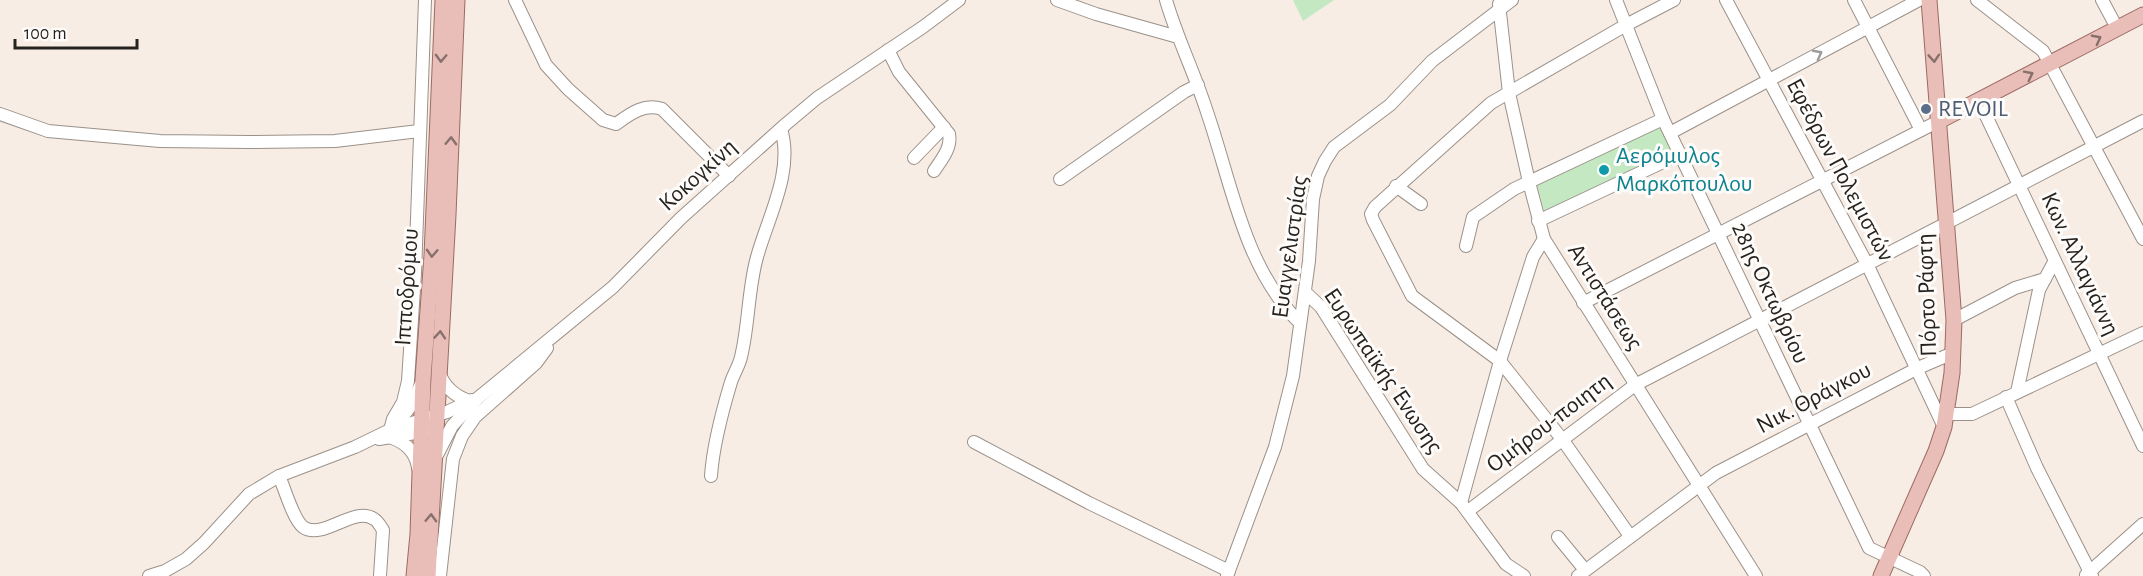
<svg xmlns="http://www.w3.org/2000/svg" width="2143" height="576" font-family="'Alegreya Sans',sans-serif">
<style>
.green{fill:#c4e9c2}
.lines{fill:none;stroke-linecap:round;stroke-linejoin:round}
.minor-casing{stroke:#9b9189;stroke-width:14}
.major-casing{stroke:#9b6b63;stroke-width:17}
.minor{stroke:#fff;stroke-width:12}
.major{stroke:#e9beb8;stroke-width:15}
.oneway{stroke:#88706c}
.oneway2{stroke:#9d9c9a}
.service-dot{fill:#5c6f8a;stroke:#fefcfa;stroke-width:2}
.culture-dot{fill:#0f9aa8;stroke:#fefcfa;stroke-width:2}
.labels{text-anchor:middle;dominant-baseline:central;stroke-width:6;stroke-linejoin:round;paint-order:stroke}
.service-label{font-size:24px;fill:#4e5e75;stroke:#fefcfa;text-anchor:start}
.culture-label{font-size:24px;fill:#0d838f;stroke:#fefcfa;text-anchor:start}
.street-label{font-size:24px;fill:#26231f;stroke:#fefcfa}
</style>
<rect width="100%" height="100%" fill="#f8ede4"/>
<g class="green">
<path d="M1293 0H1334L1303 21Z"/>
<path d="M1660 124 1674 153 1545 214 1536 181Z"/>
</g>
<g class="lines">
<defs>
<g id="minor">
<path d="M515 0 546 65 568 89 603 120 616 124C630 114 644 103 662 109L729 176"/>
<path d="M1057 0 1096 14 1178 37"/>
<path d="M1166 0C1177 38 1195 74 1207 112 1232 184 1244 268 1300 323"/>
<path d="M1616 0 1663 119 1869 548 1920 572 1924 576"/>
<path d="M1726 0 1867 264 1944 427"/>
<path d="M1854 0 1921 130"/>
<path d="M1977 0 2043 51 2143 239"/>
<path d="M2102 0 2117 28"/>
<path d="M1499 4 1509 93 1529 182 1544 239 1756 576"/>
<path d="M888 50 899 72 949 134C952 148 941 160 934 171"/>
<path d="M1979 101 2143 446"/>
<path d="M0 114 48 131 160 141 248 142 335 141 419 131"/>
<path d="M1670 133 1919 0"/>
<path d="M914 158 944 127"/>
<path d="M1060 179 1184 92 1198 85"/>
<path d="M1396 186 1421 204"/>
<path d="M1538 221 1680 154"/>
<path d="M1466 246 1473 217 1514 189 1663 119"/>
<path d="M1305 292 1321 307 1423 469 1461 503 1506 564 1524 576"/>
<path d="M1583 303 1939 121"/>
<path d="M1954 320 2015 288 2045 279"/>
<path d="M439 372C444 387 455 396 469 401"/>
<path d="M2017 392 2039 290 2054 262"/>
<path d="M2006 397 2037 468 2092 576"/>
<path d="M1947 414H1972L2143 333"/>
<path d="M400 420 410 407 421 384"/>
<path d="M390 430 393 419 403 402 408 381 415 273 425 0"/>
<path d="M392 438C406 443 416 453 418 468"/>
<path d="M379 439 427 431"/>
<path d="M974 442 1089 503 1229 571"/>
<path d="M437 455 452 426 478 398 613 287 681 218 786 124 817 98 923 27 959 0"/>
<path d="M279 476C285 489 293 519 303 527 323 541 354 505 374 519 378 521 380 526 383 530L380 576"/>
<path d="M711 476C713 445 722 412 731 382 734 373 739 366 741 357 749 324 748 289 757 257 768 217 794 171 781 129"/>
<path d="M1461 503 1500 361 1533 257 1544 239"/>
<path d="M1468 511 1635 385 2143 121"/>
<path d="M1630 536 1562 439 1500 361 1412 296 1373 220 1371 214 1375 207 1491 103 1626 25 1674 0"/>
<path d="M1558 537 1585 570"/>
<path d="M2086 575 2143 524"/>
<path d="M149 576 165 571 186 559 204 543 249 494 279 476 355 447 390 430 447 412 472 400"/>
<path d="M440 576 453 459 462 436 475 417 536 363 547 348"/>
<path d="M1227 576 1275 447 1293 376 1309 261 1313 199 1318 176 1325 161 1334 147 1390 105 1432 61 1512 0"/>
<path d="M1578 576 1716 473 1918 368 1953 353"/>
</g>
<g id="major">
<path d="M1939 121 2143 15"/>
<path d="M414 576 418 534 423 379 432 255 443 0"/>
<path d="M428 576 448 215 457 0"/>
<path d="M1881 576 1936 451 1944 427 1952 373 1954 320 1929 0"/>
</g>
</defs>
<use href="#minor" class="minor-casing"/>
<use href="#major" class="major-casing"/>
<use href="#minor" class="minor"/>
<use href="#major" class="major"/>
</g>
<defs><path id="oneway-chevron" d="M-2-3.5L2.5 0L-2 3.5" fill="none" stroke-width="1.6" stroke-linecap="round" stroke-linejoin="round" transform="scale(1.5)"/></defs>
<g class="oneway">
<use href="#oneway-chevron" transform="translate(2097 39) rotate(-28)"/>
<use href="#oneway-chevron" transform="translate(441 58) rotate(92)"/>
<use href="#oneway-chevron" transform="translate(1934 58) rotate(86)"/>
<use href="#oneway-chevron" transform="translate(2029 75) rotate(-27)"/>
<use href="#oneway-chevron" transform="translate(451 141) rotate(-88)"/>
<use href="#oneway-chevron" transform="translate(432 253) rotate(93)"/>
<use href="#oneway-chevron" transform="translate(440 335) rotate(-86)"/>
<use href="#oneway-chevron" transform="translate(431 518) rotate(-88)"/>
</g>
<use class="oneway2" href="#oneway-chevron" transform="translate(1818 54) rotate(-28)"/>
<circle class="service-dot" cx="1926" cy="109" r="6"/>
<circle class="culture-dot" cx="1604" cy="170" r="6"/>
<g class="labels">
<g class="service-label">
<text x="1938" y="109">REVOIL</text>
</g>
<g class="culture-label">
<text x="1616" y="156">Αερόμυλος<tspan x="1616" dy="28">Μαρκόπουλου</tspan></text>
</g>
<g class="street-label">
<text transform="translate(1840 170) rotate(62)">Εφέδρων Πολεμιστών</text>
<text transform="translate(698 175) rotate(-42)">Κοκογκίνη</text>
<text transform="translate(1290 247) rotate(-82)">Ευαγγελιστρίας</text>
<text transform="translate(2080 264) rotate(65)">Κων. Αλλαγιάννη</text>
<text transform="translate(407 287) rotate(-86)">Ιπποδρόμου</text>
<text transform="translate(1770 293) rotate(65)">28ης Οκτωβρίου</text>
<text transform="translate(1927 295) rotate(-92)">Πόρτο Ράφτη</text>
<text transform="translate(1605 297) rotate(58)">Αντιστάσεως</text>
<text transform="translate(1383 371) rotate(56)">Ευρωπαϊκής Ένωσης</text>
<text transform="translate(1814 398) rotate(-28)">Νικ. Θράγκου</text>
<text transform="translate(1549 423) rotate(-37)">Ομήρου-ποιητη</text>
</g>
</g>
<path d="M15 39v9h122v-9" fill="none" stroke="#26231f" stroke-width="3"/>
<text x="24" y="39" font-size="18" fill="#26231f" stroke="#fefcfa" stroke-width="4.5" paint-order="stroke">100 m</text>
</svg>
